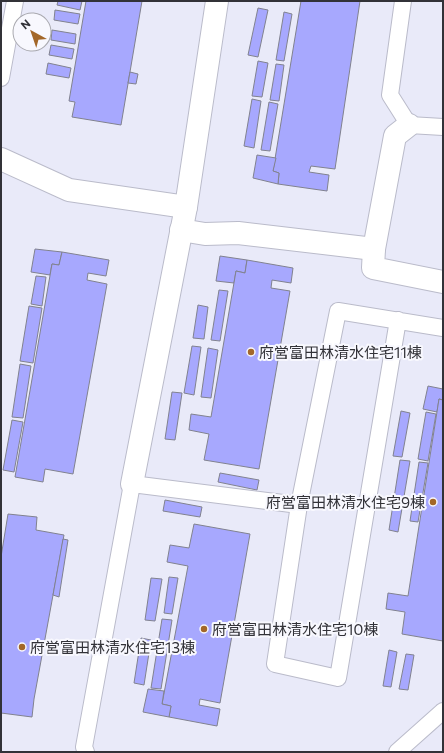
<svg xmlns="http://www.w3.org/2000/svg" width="444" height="753" font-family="Commissioner,'Noto Sans JP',sans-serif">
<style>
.building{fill:#a7a8fe;stroke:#81828f}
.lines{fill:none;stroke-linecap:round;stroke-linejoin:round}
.service-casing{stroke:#babbca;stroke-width:18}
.pedestrian-casing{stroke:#babbca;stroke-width:24}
.service{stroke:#fff;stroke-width:16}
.pedestrian{stroke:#fff;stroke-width:22}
.poi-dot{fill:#a36729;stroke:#f8f8fe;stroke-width:1.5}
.labels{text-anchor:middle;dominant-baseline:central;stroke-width:4;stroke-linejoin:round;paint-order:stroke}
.poi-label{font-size:15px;fill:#323238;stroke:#f8f8fe;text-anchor:start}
</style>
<rect width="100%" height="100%" fill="#e9eaf9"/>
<g class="building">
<path d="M58 1H82L80 10 57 5Z"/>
<path d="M86 1H142L121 125 72 117 75 102 69 101Z"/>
<path d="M301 1H360L335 169 311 166 309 172 329 175 327 191 278 184 279 173 273 171Z"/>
<path d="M258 8 268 10 258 57 248 55Z"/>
<path d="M55 10 80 14 78 24 54 20Z"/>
<path d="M284 12 292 14 284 61 276 60Z"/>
<path d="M52 30 76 34 75 44 51 40Z"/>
<path d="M51 45 74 49 72 59 49 55Z"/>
<path d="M258 61 268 63 262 97 252 96Z"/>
<path d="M48 63 71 68 69 78 46 74Z"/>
<path d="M276 64 284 65 279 101 270 100Z"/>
<path d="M130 72 138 74 136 84 128 83Z"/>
<path d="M252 99 261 101 254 148 244 146Z"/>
<path d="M269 102 278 104 270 151 261 150Z"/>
<path d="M257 155 276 158 273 171 279 173 278 184 253 178Z"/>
<path d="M35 249 62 252 59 265 52 264 50 275 31 272Z"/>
<path d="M62 252 109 260 106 276 88 273 87 280 107 284 73 474 45 469 43 482 15 477 52 264 59 265Z"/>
<path d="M220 256 247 260 245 273 236 271 234 283 216 281Z"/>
<path d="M247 260 293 268 291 283 272 280 271 288 290 291 259 469 204 460 209 434 189 430 191 414 211 417 236 271 245 273Z"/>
<path d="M36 276 46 277 42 306 31 304Z"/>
<path d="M219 290 228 291 220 341 211 340Z"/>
<path d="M198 305 208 307 204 339 193 338Z"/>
<path d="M29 306 42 308 33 363 20 361Z"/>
<path d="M192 346 201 347 194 395 184 393Z"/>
<path d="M208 348 218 350 211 398 201 397Z"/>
<path d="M20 364 31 366 23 418 12 417Z"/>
<path d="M428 386 443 389V400L439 399 437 412 423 409Z"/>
<path d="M172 392 182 393 175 440 165 439Z"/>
<path d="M439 399 443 400V641L402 634 405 612 386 609 388 593 408 596Z"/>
<path d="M401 411 410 413 402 457 393 456Z"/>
<path d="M426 412 436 414 428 461 418 459Z"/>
<path d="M12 420 23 422 14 472 3 470Z"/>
<path d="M400 460 410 461 398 532 389 530Z"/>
<path d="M419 462 428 463 418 522 410 521Z"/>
<path d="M220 473 259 480 257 490 218 482Z"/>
<path d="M165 500 202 507 200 517 163 511Z"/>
<path d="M8 514 37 517 36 530 64 535 34 699 32 717 1 713V557Z"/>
<path d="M194 524 250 534 220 703 200 699 199 705 220 709 217 726 169 717 171 706 162 704 188 566 167 562 170 545 189 548Z"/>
<path d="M63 539 68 540 59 597 53 595Z"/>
<path d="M169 577 178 578 172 614 164 613Z"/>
<path d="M151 578 162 579 155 621 145 620Z"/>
<path d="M162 619 172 620 161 689 151 688Z"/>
<path d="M141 638 151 640 144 685 134 683Z"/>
<path d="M389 650 397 652 391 687 383 686Z"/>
<path d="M406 654 414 655 408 690 399 689Z"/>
<path d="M148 689 164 691 162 704 171 706 169 717 143 712Z"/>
</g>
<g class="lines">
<defs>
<g id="service">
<path d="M403 1 390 95 409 125 443 127"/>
<path d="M1 78 15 1"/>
<path d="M398 320 338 678 275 664 299 505 338 311 443 328"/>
<path d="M86 752 84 747 132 484 299 505"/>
<path d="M397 752 443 711"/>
</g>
<g id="pedestrian">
<path d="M409 125 395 136 374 249 373 268 443 282"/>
<path d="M1 159 69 190 186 207"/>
<path d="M181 230 205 234 238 233 374 249"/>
<path d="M132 484 186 207 217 1"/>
</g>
</defs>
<use href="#service" class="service-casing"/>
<use href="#pedestrian" class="pedestrian-casing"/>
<use href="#service" class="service"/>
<use href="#pedestrian" class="pedestrian"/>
</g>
<g class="poi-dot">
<circle cx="251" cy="352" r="4"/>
<circle cx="433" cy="502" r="4"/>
<circle cx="204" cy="629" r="4"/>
<circle cx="22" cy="647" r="4"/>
</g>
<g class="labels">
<g class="poi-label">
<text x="259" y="352">府営富田林清水住宅11棟</text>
<text x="425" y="502" text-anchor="end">府営富田林清水住宅9棟</text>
<text x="212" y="629">府営富田林清水住宅10棟</text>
<text x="30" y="647">府営富田林清水住宅13棟</text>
</g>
</g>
<rect width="444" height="753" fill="none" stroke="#323238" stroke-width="4"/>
<g transform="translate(32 32) rotate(320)"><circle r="19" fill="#f8f8fe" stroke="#a9a9af"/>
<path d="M0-3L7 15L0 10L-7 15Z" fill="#a36729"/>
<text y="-6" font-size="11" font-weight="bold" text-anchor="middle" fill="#323238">N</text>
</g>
</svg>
